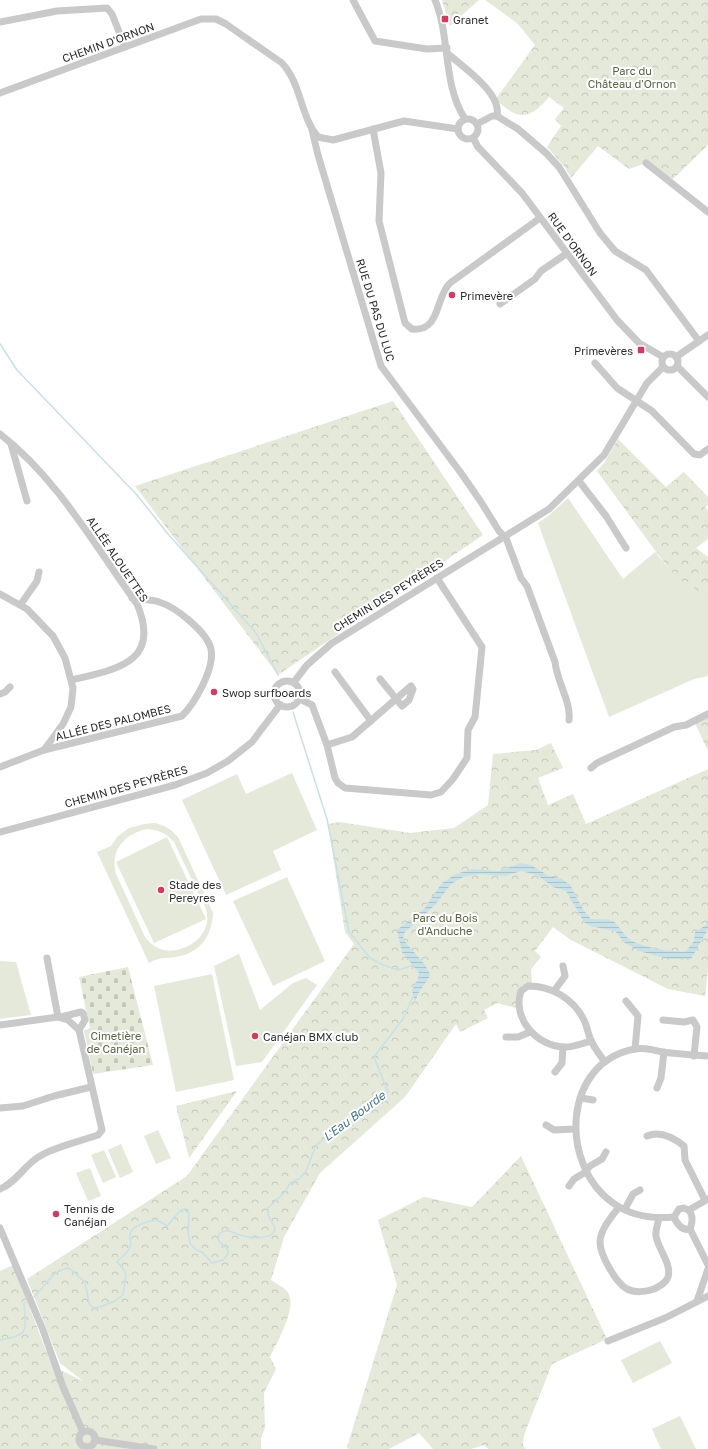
<svg xmlns="http://www.w3.org/2000/svg" width="708" height="1449" font-family="'Golos Text',sans-serif">
<style>
.green{fill:#e4e9da;fill-rule:evenodd}
.forest{fill:url(#forest-crowns)}
.cemetery{fill:url(#cemetery-stones)}
.water{fill:url(#water-rules)}
.lines{fill:none;stroke-linecap:round;stroke-linejoin:round}
.stream{stroke:#c6e1e8;stroke-width:1.5}
.minor{stroke:#c9c9c9;stroke-width:7}
.poi-dot{fill:#da365e;stroke:#fff;stroke-width:1.5}
.labels{text-anchor:middle;dominant-baseline:central;stroke-width:4;stroke-linejoin:round;paint-order:stroke}
.poi-label{font-size:11px;fill:#2c2c2c;stroke:#fff;text-anchor:start}
.street-label{font-size:11px;fill:#2c2c2c;stroke:#fff}
.park-label{font-size:11px;fill:#56643c;stroke:#fff}
.water-label{font-size:12px;font-style:italic;fill:#3f7888;stroke:#fff}
</style>
<defs>
<pattern id="forest-crowns" width="20" height="18" patternUnits="userSpaceOnUse"><rect width="20" height="18" fill="#e4e9da"/><path d="M2 6a3 3 0 1 1 6 0M12 15a3 3 0 1 1 6 0" fill="none" stroke="#c4c8bb"/></pattern>
<pattern id="cemetery-stones" width="16" height="16" patternUnits="userSpaceOnUse"><rect width="16" height="16" fill="#e4e9da"/><path d="M2 7V4a2 2 0 0 1 4 0v3zM10 15v-3a2 2 0 0 1 4 0v3z" fill="#c4c8bb"/></pattern>
<pattern id="water-rules" width="6" height="5" patternUnits="userSpaceOnUse"><rect width="6" height="5" fill="#c6e1e8"/><path d="M0 2.5h6" fill="none" stroke="#aac1c7"/></pattern>
</defs>
<rect width="100%" height="100%" fill="#fff"/>
<g class="green">
<path d="M568 498 623 579 655 552 668 568 703 594 708 590V676L694 679 609 717 538 523 548 516Z"/>
<path d="M292 773 317 830 273 851 281 870 226 895 182 800 237 774 246 794Z"/>
<path d="M155 823C166 826 173 830 179 839L213 913C212 936 200 953 176 957 164 959 162 956 149 963L97 852 111 846 117 837 129 828 144 824ZM147 829C159 830 166 833 174 842 181 857 189 873 196 889 200 897 206 905 207 914 210 932 193 947 177 950 163 953 153 947 145 937L116 874C110 850 124 834 147 829Z"/>
<path d="M167 837 206 919 154 943 116 862Z"/>
<path d="M287 877 325 961 273 986 233 901Z"/>
<path d="M239 954 260 1010 293 983 306 978 317 985 262 1062 236 1066 214 966Z"/>
<path d="M0 961 16 962 31 1015 0 1019Z"/>
<path d="M212 974 234 1080 176 1092 154 986Z"/>
<path d="M158 1130 171 1158 156 1164 144 1136Z"/>
<path d="M121 1144 133 1172 120 1178 108 1150Z"/>
<path d="M104 1150 116 1177 103 1183 91 1155Z"/>
<path d="M90 1168 101 1196 88 1201 76 1173Z"/>
<path d="M660 1341 672 1363 633 1383 621 1360Z"/>
<path d="M680 1416 696 1449H661L652 1429Z"/>
</g>
<g class="forest">
<path d="M442 0H479L450 26Z"/>
<path d="M485 0H708V145L670 182 646 163 629 169 598 146 571 178 564 166 547 147 561 126 555 119 564 108 549 97C540 107 529 120 514 113 507 110 502 104 495 100L535 45 517 23Z"/>
<path d="M393 401 483 535 278 675 135 486Z"/>
<path d="M618 439 666 487 684 472 708 497V505L705 507 708 511V539L696 548 708 557V590L703 594 682 581 668 568 597 471 604 463Z"/>
<path d="M708 716V751L694 721Z"/>
<path d="M551 743 563 768 538 778 548 805 573 794 586 824 708 769V969L705 996 668 989 571 940 553 927 535 951 541 957 531 969 532 984 524 988 520 1006 516 1008 497 1003 484 1010 488 1018 460 1032 456 1024 405 1097 320 1173 284 1237 271 1280C275 1283 282 1286 286 1290 300 1304 277 1342 270 1357L276 1369 264 1393 265 1428 261 1438V1449H0V1271L13 1265 52 1366 83 1381 60 1363 27 1279 187 1176 354 944 345 932 328 824 340 822 410 833 454 828 488 805 493 754 536 750Z"/>
<path d="M237 1091 189 1158 176 1106Z"/>
<path d="M521 1156 607 1339 552 1364 524 1435 523 1445 525 1449H488L484 1445 471 1449H433L419 1433 389 1449H348L347 1447 397 1285 378 1220 424 1197 472 1207Z"/>
</g>
<path class="cemetery" d="M128 967 153 1065 93 1074 84 1031 90 1028 79 977Z"/>
<path class="water" d="M521 863 531 865 549 876 562 879 570 885 584 911 591 919C598 920 606 918 613 921 619 925 623 934 629 939 639 947 674 953 686 951L694 941 695 932 708 924V929L691 959H668L639 951 625 943 615 931 590 926 584 922 566 891 553 887 537 875 521 871 505 876 480 874 463 877 451 884 435 905 405 932 403 938C410 951 428 963 430 976L419 992 415 1002 412 990 418 979 419 973 402 952 397 930 424 909 442 883 454 875 471 869 499 871Z"/>
<g class="lines">
<g class="stream">
<path d="M0 344 17 370 137 495 168 534 256 633 278 675"/>
<path d="M293 712 327 819 349 932 370 958 383 965 398 970 414 965"/>
<path d="M34 1297C45 1287 53 1269 69 1268L85 1282 89 1303 93 1308 100 1307 115 1301 123 1295 126 1276 125 1271 117 1262C121 1257 128 1253 130 1247 132 1243 129 1239 130 1235 131 1225 149 1221 157 1220L167 1226 179 1212 184 1209 189 1214 188 1232 190 1243 195 1249 203 1253 212 1263 223 1260 228 1254V1250L218 1240 219 1234C222 1232 225 1230 228 1231 232 1231 236 1234 240 1235 250 1238 274 1241 275 1228L268 1215V1208L285 1192 290 1183 299 1179 306 1171 316 1145 388 1092 374 1057 403 1019 414 994"/>
<path d="M0 1340C29 1334 26 1334 24 1304L26 1302"/>
</g>
<g class="minor">
<path d="M353 0 375 41 427 49 447 48"/>
<path d="M435 0C451 39 442 83 465 119"/>
<path d="M0 22 57 11 107 8 112 14 125 47"/>
<path d="M447 53C463 67 502 93 497 116"/>
<path d="M0 93 201 19H216L226 24 282 63C302 85 300 116 318 137L333 140 404 121 458 129"/>
<circle cx="468" cy="129" r="10"/>
<path d="M477 124 492 116H497L518 129 546 153 559 167 600 233 615 251 646 270 699 341"/>
<path d="M373 129 381 173 379 221 405 323 412 329C441 332 435 297 450 283L540 218"/>
<path d="M312 130 318 155 381 366 461 473 481 502 499 531 506 538 521 578 527 586 555 662C557 682 571 701 569 720"/>
<path d="M473 138 478 147 522 193 617 320 639 343 663 357"/>
<path d="M646 163 708 212"/>
<path d="M500 304 535 279 541 271 566 254"/>
<circle cx="670" cy="362" r="8"/>
<path d="M676 357 708 335"/>
<path d="M595 363 617 388 652 411 694 454 700 455 708 449"/>
<path d="M677 366 708 397"/>
<path d="M0 434C57 478 95 546 137 604 162 663 116 669 72 680"/>
<path d="M11 444 27 501"/>
<path d="M579 481 606 516 626 548"/>
<path d="M0 594 27 609 53 636 65 658 73 688 71 707 63 724 44 750 0 767"/>
<path d="M21 604 37 581 39 572"/>
<path d="M335 672 371 721"/>
<circle cx="287" cy="694" r="13"/>
<path d="M294 682 307 665 332 643 549 509 604 455 647 383 663 367"/>
<path d="M0 694 5 692 10 687"/>
<path d="M300 699 312 705 327 745 335 778 338 783 345 788 431 795 441 792 453 779 467 758 468 730 475 717 482 647 437 578"/>
<path d="M327 745 352 737 411 686 413 689 409 700 402 706 380 679"/>
<path d="M44 750 182 716C195 703 215 668 211 649 207 632 176 607 159 602 151 599 141 600 132 598"/>
<path d="M591 768 597 763 674 727 686 725 708 714"/>
<path d="M0 832 175 785 207 773 228 761 252 742 280 705"/>
<path d="M47 958 58 1017"/>
<path d="M554 991 565 976 563 966"/>
<path d="M626 1001 638 1016 635 1049"/>
<path d="M61 1017 81 1012 83 1013 85 1020 79 1030"/>
<path d="M663 1020 684 1022 693 1020 697 1027 694 1056"/>
<path d="M0 1025 58 1017 68 1020 79 1030 102 1130 98 1135C81 1141 54 1147 40 1156 24 1165 17 1182 0 1189"/>
<path d="M506 1037H518L530 1032"/>
<path d="M591 1041C583 1043 572 1048 564 1047 536 1046 512 1018 521 991L528 986C551 986 573 998 584 1020 587 1026 588 1034 591 1040 594 1048 600 1055 605 1062"/>
<path d="M555 1072 562 1063 563 1047"/>
<path d="M657 1088 661 1078 664 1052"/>
<path d="M581 1098 593 1100"/>
<path d="M0 1108 23 1106 54 1096 91 1087"/>
<path d="M546 1125 554 1130 575 1129"/>
<path d="M647 1136C661 1130 674 1138 684 1146L685 1160 705 1200"/>
<path d="M569 1186 574 1179 584 1173 590 1166 602 1159 606 1152"/>
<path d="M619 1207C612 1216 600 1230 600 1242 600 1255 616 1283 627 1289 635 1293 646 1292 654 1289 660 1286 666 1283 668 1277 672 1264 658 1249 656 1236 655 1230 658 1224 659 1218"/>
<path d="M684 1208C694 1211 693 1221 690 1229 682 1231 677 1224 674 1217L679 1209Z"/>
<path d="M625 1209 633 1194 640 1190"/>
<path d="M689 1210 708 1199"/>
<path d="M674 1217C653 1219 631 1216 613 1203 559 1165 562 1062 635 1049 644 1047 654 1050 662 1052 678 1054 693 1055 708 1056"/>
<path d="M0 1228 43 1330 63 1387 83 1432"/>
<path d="M690 1229 708 1265"/>
<path d="M697 1301 708 1269"/>
<path d="M608 1341 665 1318 708 1296"/>
<circle cx="87" cy="1439" r="8"/>
<path d="M95 1440 154 1449"/>
</g>
</g>
<g class="poi-dot">
<rect x="441" y="15" width="8" height="8" rx="2"/>
<circle cx="452" cy="295" r="4"/>
<rect x="637" y="346" width="8" height="8" rx="2"/>
<circle cx="214" cy="692" r="4"/>
<circle cx="161" cy="890" r="4"/>
<circle cx="255" cy="1036" r="4"/>
<circle cx="56" cy="1214" r="4"/>
</g>
<g class="labels">
<g class="poi-label">
<text x="453" y="19">Granet</text>
<text x="460" y="295">Primevère</text>
<text x="633" y="350" text-anchor="end">Primevères</text>
<text x="222" y="692">Swop surfboards</text>
<text x="169" y="884">Stade des<tspan x="169" dy="13">Pereyres</tspan></text>
<text x="263" y="1036">Canéjan BMX club</text>
<text x="64" y="1208">Tennis de<tspan x="64" dy="13">Canéjan</tspan></text>
</g>
<g class="street-label">
<text transform="translate(108 42) rotate(-20)">CHEMIN D'ORNON</text>
<text transform="translate(573 244) rotate(54)">RUE D'ORNON</text>
<text transform="translate(376 310) rotate(73)">RUE DU PAS DU LUC</text>
<text transform="translate(118 559) rotate(56)">ALLÉE ALOUETTES</text>
<text transform="translate(388 595) rotate(-32)">CHEMIN DES PEYRÈRES</text>
<text transform="translate(113 722) rotate(-14)">ALLÉE DES PALOMBES</text>
<text transform="translate(126 786) rotate(-16)">CHEMIN DES PEYRÈRES</text>
</g>
<g class="park-label">
<text x="632" y="70">Parc du<tspan x="632" dy="13">Château d'Ornon</tspan></text>
<text x="445" y="917">Parc du Bois<tspan x="445" dy="13">d'Anduche</tspan></text>
<text x="116" y="1035">Cimetière<tspan x="116" dy="13">de Canéjan</tspan></text>
</g>
<g class="water-label">
<text transform="translate(354 1116) rotate(-37)">L'Eau Bourde</text>
</g>
</g>
</svg>
